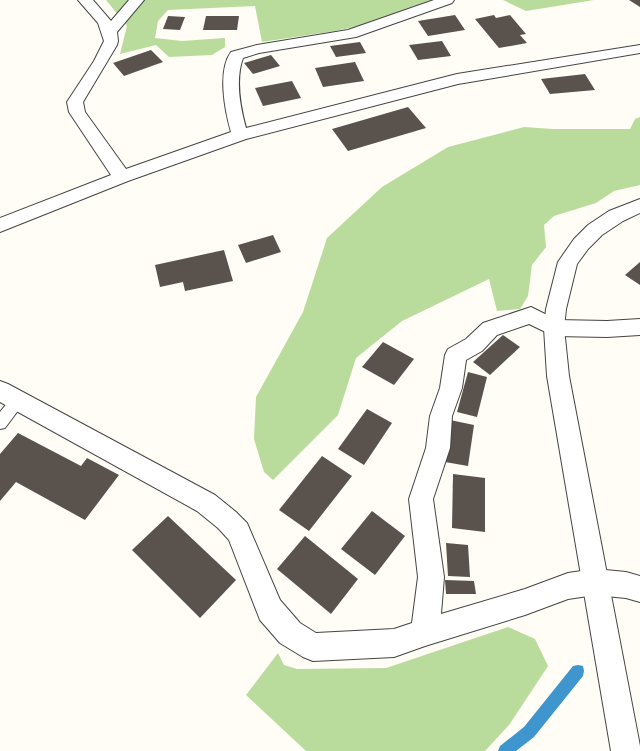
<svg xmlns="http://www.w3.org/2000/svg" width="640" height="751" font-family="Spectral,serif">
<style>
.forest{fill:#b9dc9c}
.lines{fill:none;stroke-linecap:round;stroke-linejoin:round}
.stream{fill:#3f96cf;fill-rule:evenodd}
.building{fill:#5a524d}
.service-casing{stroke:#444;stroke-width:2}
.minor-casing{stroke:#444;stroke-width:2}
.tertiary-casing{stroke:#444;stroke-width:2}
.service{fill:#fff;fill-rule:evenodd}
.minor{fill:#fff;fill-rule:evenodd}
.tertiary{fill:#fff;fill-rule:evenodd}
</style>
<rect width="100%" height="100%" fill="#fffdf5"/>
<g class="forest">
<path d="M106 0H436L369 24 335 31 262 42 255 6 168 10 158 21 155 38 182 41 225 38V47L212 55 169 57 156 45 120 54 127 26Z"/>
<path d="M503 0H594L526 11Z"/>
<path d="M640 117V185L614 191 596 203 554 216 544 225 546 247 532 265 528 296 520 309 497 311 489 279 402 321 356 358 338 415 273 480 264 472 254 439 256 397 303 312 327 238 382 187 448 147 524 127 553 129H630L635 119Z"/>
<path d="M508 627 535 639 548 666 509 725 485 751H306L246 695 278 653 284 665 297 669 386 668Z"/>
</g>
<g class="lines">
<path class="stream" d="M578 665 583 666 584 671 583 676 534 737 516 751H498L500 746 524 727 573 666Z"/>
</g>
<g class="building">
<path d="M629 0H640V7Z"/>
<path d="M455 15 465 30 428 36 418 21Z"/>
<path d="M494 15 496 18 510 15 526 34 520 35 527 43 499 48 475 19Z"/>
<path d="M168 16 185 17 180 30 163 29Z"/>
<path d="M206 16H239L237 30H203Z"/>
<path d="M442 41 451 56 418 60 409 45Z"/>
<path d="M360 42 366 53 336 57 330 46Z"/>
<path d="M151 50 163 62 124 76 113 63Z"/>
<path d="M271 55 280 66 253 74 244 63Z"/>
<path d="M355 62 364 81 323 87 315 68Z"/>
<path d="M585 74 595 90 550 94 541 79Z"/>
<path d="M292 81 301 98 263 106 255 88Z"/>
<path d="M408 107 426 128 348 151 332 129Z"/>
<path d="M273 235 281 252 246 263 238 245Z"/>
<path d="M224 250 233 281 185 291 183 282 160 287 155 265Z"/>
<path d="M640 262V285L625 275Z"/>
<path d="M503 335 520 347 490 375 473 362Z"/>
<path d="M383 342 414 359 394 385 362 367Z"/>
<path d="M468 372 487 377 477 417 457 412Z"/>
<path d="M367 409 392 423 364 465 338 449Z"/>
<path d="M450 420 474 425 468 466 445 462Z"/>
<path d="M18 433 81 466 87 458 119 475 85 520 16 482 0 501V454Z"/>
<path d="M322 456 352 476 309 531 279 510Z"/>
<path d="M453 474 485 478V532L452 528Z"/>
<path d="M372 511 405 536 375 575 341 549Z"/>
<path d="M168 516 236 580 200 618 132 550Z"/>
<path d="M305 536 358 579 331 614 277 569Z"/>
<path d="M446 543 468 545 470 577 448 576Z"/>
<path d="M445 580 474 581 476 594H446Z"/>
</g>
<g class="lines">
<defs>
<path id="service" d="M18 394 23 396 25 400 23 404 5 428 0 429V412L13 396Z"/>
<g id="minor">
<path d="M78 0H93L111 21 129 0H144L117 32 118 41 117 45 83 102 85 112 126 169 231 132C225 111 217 71 231 52L257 45 348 30 434 0H454L452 3 356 37 259 53 243 58C235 80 240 106 246 128L457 74 640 45V53L458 84 246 139 128 181 0 232V218L111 175 69 112 67 102 94 61 104 41 98 23Z"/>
<path d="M531 307 557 320 607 321 640 319V335L607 337 554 336 529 324 497 335 482 351 466 360 462 388 452 416 450 448 433 499 444 577 441 614 525 589 568 573 595 569 626 572 640 576V602L626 598 595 595 568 599 525 615 425 646 394 657 313 661 303 657 280 643 260 620 229 540 218 528 197 511 0 402V381L8 384 215 495 236 512 247 523 280 600 300 623 316 633 394 629 412 623 418 577 409 499 426 448 430 416 440 388 445 355 448 349 466 339 483 323Z"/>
</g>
<path id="tertiary" d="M640 199V213L623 221 602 235 588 249 577 264 566 309 564 328 569 376 640 746V751H611L547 376 544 328 546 309 558 262 574 239 588 225 609 211Z"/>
</defs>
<use href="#service" class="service-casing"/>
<use href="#minor" class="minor-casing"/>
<use href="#tertiary" class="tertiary-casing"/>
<use href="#service" class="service"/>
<use href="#minor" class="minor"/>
<use href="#tertiary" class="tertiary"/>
</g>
</svg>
